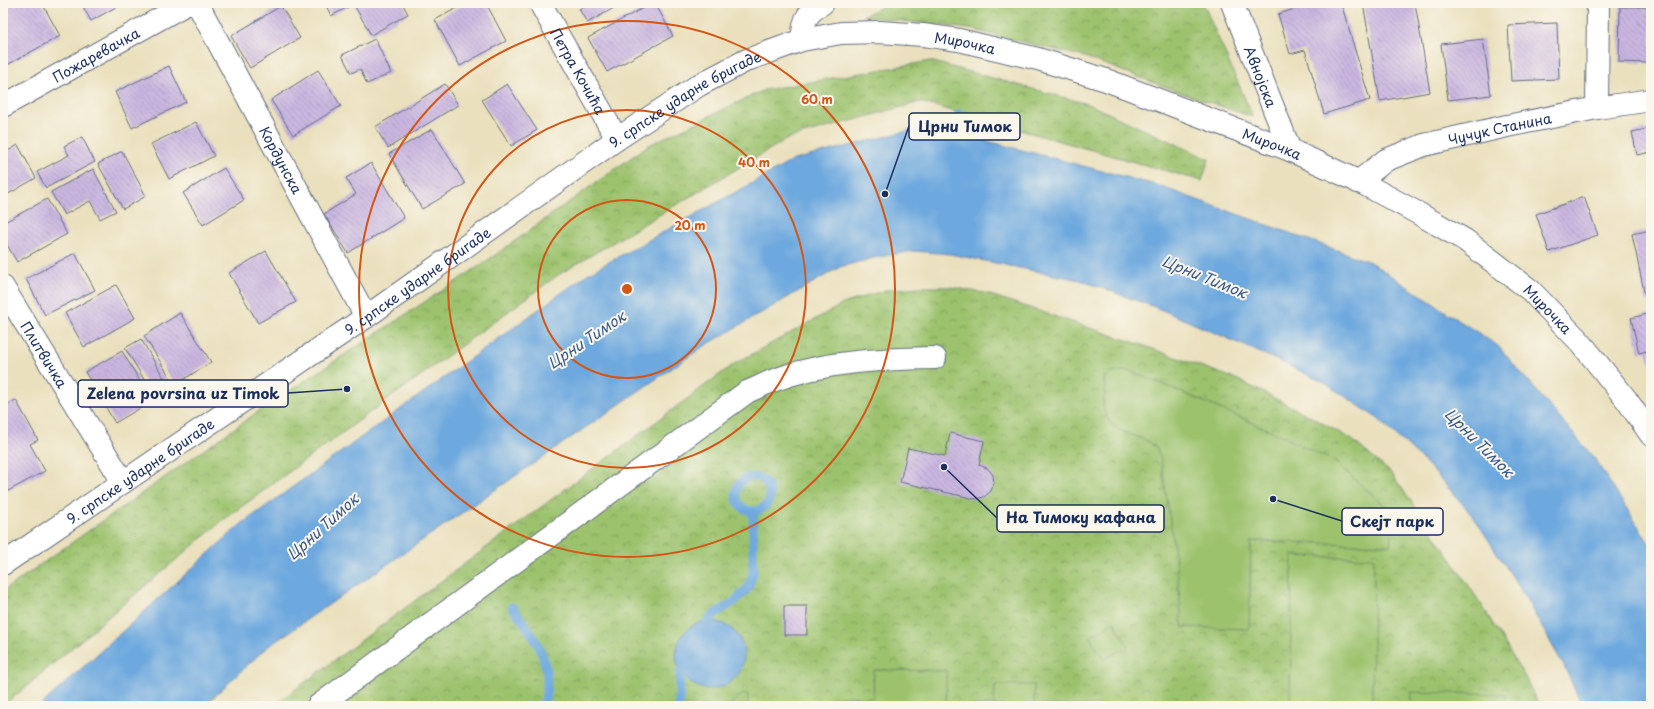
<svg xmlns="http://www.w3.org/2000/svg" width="1654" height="709" font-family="'Playpen Sans',sans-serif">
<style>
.park{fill:url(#park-crowns);stroke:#5c7866}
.pitch{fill:#9cc26d;stroke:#5c7866}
.water{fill:#6da8de;stroke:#446c9e}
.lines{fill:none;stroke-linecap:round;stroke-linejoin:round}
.stream{stroke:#6da8de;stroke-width:9}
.building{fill:url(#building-back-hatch)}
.minor-casing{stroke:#636d7f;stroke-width:24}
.minor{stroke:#fff;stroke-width:22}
.ring{fill:none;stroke:#d45514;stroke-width:2}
.labels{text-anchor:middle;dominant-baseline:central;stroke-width:4;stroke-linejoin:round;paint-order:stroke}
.street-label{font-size:14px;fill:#1b2f5e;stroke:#fbf7ec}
.water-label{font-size:15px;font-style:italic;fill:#38598b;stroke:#fbf7ec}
.centre{fill:#d45514;stroke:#fbf7ec;stroke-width:2}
.ring-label{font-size:12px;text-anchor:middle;font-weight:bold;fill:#d45514;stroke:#fbf7ec;stroke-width:4;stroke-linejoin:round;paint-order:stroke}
.leader{fill:none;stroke:#1b2f5e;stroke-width:1.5}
.callout-dot{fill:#1b2f5e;stroke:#fbf7ec;stroke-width:1.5}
.callout{fill:#fbf7ec;stroke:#1b2f5e;stroke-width:1.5}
.callout-label{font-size:15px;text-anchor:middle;font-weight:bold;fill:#1b2f5e}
</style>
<defs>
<pattern id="park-crowns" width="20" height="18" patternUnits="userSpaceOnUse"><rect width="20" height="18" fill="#9cc26d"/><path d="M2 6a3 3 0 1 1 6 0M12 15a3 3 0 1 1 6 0" fill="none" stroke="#7e9e5d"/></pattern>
<pattern id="building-back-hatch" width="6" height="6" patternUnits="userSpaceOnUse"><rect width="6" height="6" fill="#cbb7e1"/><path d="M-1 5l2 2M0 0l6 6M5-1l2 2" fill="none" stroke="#a495ba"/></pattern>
</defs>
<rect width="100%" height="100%" fill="#fbf7ec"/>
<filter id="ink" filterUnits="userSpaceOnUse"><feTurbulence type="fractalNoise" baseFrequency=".025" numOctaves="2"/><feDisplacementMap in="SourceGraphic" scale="8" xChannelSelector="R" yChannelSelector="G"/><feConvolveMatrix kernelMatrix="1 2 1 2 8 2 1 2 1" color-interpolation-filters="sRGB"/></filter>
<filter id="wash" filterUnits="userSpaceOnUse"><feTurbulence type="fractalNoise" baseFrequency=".012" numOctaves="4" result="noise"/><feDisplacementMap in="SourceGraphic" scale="16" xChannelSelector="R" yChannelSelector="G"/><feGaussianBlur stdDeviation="0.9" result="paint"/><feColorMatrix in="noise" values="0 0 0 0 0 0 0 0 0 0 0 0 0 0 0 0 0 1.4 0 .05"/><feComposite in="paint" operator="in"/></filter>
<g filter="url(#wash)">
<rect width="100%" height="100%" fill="#eae0bd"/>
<g class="park">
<path d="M890 3H1203L1253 117 1184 94 1085 57 970 29 863 16Z"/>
<path d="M930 61 1088 104 1209 159 1202 181 920 102 789 138 558 275 222 521 3 706V591L259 411 484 263 647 146 764 90Z"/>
<path d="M918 287H950L984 293 1142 345 1236 379 1306 414 1351 439 1391 473 1424 519 1481 604 1525 677 1539 706H273L734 364 843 304 885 290Z"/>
</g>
<g class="pitch">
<path d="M1122 371H1129L1162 384 1276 433 1335 462 1393 513 1390 545 1251 541 1249 629 1182 627 1177 566 1161 460C1160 456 1158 451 1156 448 1141 430 1108 440 1103 404 1102 400 1105 397 1105 392 1105 387 1105 382 1104 377L1112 373Z"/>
<path d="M1292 556 1374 558 1372 706 1290 705Z"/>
<path d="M1114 622 1128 646 1104 660 1090 637Z"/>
<path d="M874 670 946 671V706H839V697L873 698Z"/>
<path d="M995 685H1034V706H994Z"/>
<path d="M1411 692 1505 694V706H1411Z"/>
<path d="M748 694V706H728L741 695Z"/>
</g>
<g class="water">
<path d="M915 129 972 137 1156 185 1370 262 1498 346 1594 458 1651 546V706H1582L1564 666 1521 590 1473 516 1429 466 1377 418 1325 383 1277 360 1160 309 1080 280 950 254 913 251 873 258 840 267 701 348 266 648 204 706H40L240 525 589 273 794 160Z"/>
<circle cx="710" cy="655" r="34"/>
</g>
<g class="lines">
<g class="stream">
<path d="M959 114 978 147"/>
<circle cx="753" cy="494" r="17"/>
<path d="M512 607C536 637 556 666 543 706"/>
<path d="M707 621 716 613 734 602 748 588 753 574V511"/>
<path d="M679 706 680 672"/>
</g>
</g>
<g id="blocks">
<g class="building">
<path d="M3 3H42L60 36 7 65 3 57Z"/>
<path d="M81 3H123L91 21Z"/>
<path d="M325 3H349L350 6 331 16Z"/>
<path d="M353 3H402L408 14 371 35Z"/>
<path d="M466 3H486L506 41 460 66 435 20Z"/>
<path d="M590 3H623L587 23 579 9Z"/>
<path d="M652 3H655L673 36 607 72 588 38Z"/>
<path d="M1316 3H1341L1370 100 1324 114 1305 50 1290 54 1278 14Z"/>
<path d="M1363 3H1415L1430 92 1380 101Z"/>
<path d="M281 6 300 38 250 68 231 36Z"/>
<path d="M1620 7H1651V63L1619 62Z"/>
<path d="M1557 23 1559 79 1511 81 1508 25Z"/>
<path d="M375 39 391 73 367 84 360 69 351 73 342 55Z"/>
<path d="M1483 39 1491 95 1448 100 1441 44Z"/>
<path d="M169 66 186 102 132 128 115 92Z"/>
<path d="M318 70 341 106 293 135 271 100Z"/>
<path d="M445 84 458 105 388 148 375 127Z"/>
<path d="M507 84 537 130 511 146 482 100Z"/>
<path d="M196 122 214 156 169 179 151 144Z"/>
<path d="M1651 128V152L1637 155 1632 132Z"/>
<path d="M432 129 465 184 422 209 389 154Z"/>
<path d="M82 137 95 162 46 188 37 172 69 155 64 146Z"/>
<path d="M18 145 36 178 3 197V154Z"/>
<path d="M122 151 146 196 123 209 98 164Z"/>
<path d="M371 163 404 218 348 253 324 214 356 194 346 178Z"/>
<path d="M224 168 244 200 203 225 183 193Z"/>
<path d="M93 169 116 211 100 219 90 201 64 215 51 192Z"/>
<path d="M1584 197 1598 235 1549 252 1536 214Z"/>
<path d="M47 199 67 234 17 262 3 238V223Z"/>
<path d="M1651 230V300L1646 301 1632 234Z"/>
<path d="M266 251 296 302 258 323 229 273Z"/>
<path d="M75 253 95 290 45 315 26 279Z"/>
<path d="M116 285 135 318 84 347 65 313Z"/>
<path d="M180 313 211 362 175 385 144 336Z"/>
<path d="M1651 313V364H1650L1647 351 1639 353 1631 318Z"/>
<path d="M141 339 171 390 156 399 125 348Z"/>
<path d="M122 351 152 401 115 423 85 372Z"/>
<path d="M16 400 38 440 30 444 45 471 8 491 3 483V407Z"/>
<path d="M950 433 984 441 979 465 987 468 990 471 993 475 994 483 991 491 984 497 975 499 900 482 908 448 945 456Z"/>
<rect x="784" y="606" width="23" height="29"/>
</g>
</g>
</g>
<g filter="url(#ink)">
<use href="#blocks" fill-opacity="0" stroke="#636d7f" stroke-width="1"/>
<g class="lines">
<defs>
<g id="minor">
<path id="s1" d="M197 3 366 317"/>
<path id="s2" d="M540 3 617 139"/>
<path id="s3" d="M1232 3 1290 150"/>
<path d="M802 40C804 20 805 14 823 3"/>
<path id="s4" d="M3 106 188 3"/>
<path d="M1597 108 1598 3"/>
<path id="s5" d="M1358 182 1386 160 1424 145 1507 126 1597 108 1651 100"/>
<path id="s6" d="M3 287 123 482"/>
<path id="s7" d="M3 564 366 317 617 139 699 85 747 60 802 40 841 33 880 32 923 35 959 40 1038 59 1106 80 1290 150 1364 184 1414 211 1465 240 1530 290 1581 343 1626 399 1651 435"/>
<path d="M318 706 747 392C757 388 766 383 775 380 825 361 882 359 935 358"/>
</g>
</defs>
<use href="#minor" class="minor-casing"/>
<use href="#minor" class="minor"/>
</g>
</g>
<g class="ring">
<circle cx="627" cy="289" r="89"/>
<circle cx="627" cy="289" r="179"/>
<circle cx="627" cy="289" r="268"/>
</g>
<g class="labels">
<g class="street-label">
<text stroke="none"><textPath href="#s7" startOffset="1122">Мирочка</textPath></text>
<text stroke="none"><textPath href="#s4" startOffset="106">Пожаревачка</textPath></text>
<text stroke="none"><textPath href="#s2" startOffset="78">Петра Кочића</textPath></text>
<text stroke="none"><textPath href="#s3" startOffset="79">Авнојска</textPath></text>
<text stroke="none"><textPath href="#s7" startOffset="826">9. српске ударне бригаде</textPath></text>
<text stroke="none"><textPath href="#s5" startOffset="154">Чучук Станина</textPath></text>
<text stroke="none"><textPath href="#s7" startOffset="1446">Мирочка</textPath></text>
<text stroke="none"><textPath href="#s1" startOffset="178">Кордунска</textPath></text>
<text stroke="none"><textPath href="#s7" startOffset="502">9. српске ударне бригаде</textPath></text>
<text stroke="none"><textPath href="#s7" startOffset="1770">Мирочка</textPath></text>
<text stroke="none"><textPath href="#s6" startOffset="79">Плитвичка</textPath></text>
<text stroke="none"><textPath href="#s7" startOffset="166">9. српске ударне бригаде</textPath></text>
</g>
<g class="water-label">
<text transform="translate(1205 276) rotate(22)">Црни Тимок</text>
<text transform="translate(586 339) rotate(-34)">Црни Тимок</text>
<text transform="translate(1480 442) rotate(45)">Црни Тимок</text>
<text transform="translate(322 526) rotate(-42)">Црни Тимок</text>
</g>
</g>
<circle cx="627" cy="289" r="6" class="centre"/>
<g class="ring-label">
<text x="817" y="104">60 m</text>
<text x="754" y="167">40 m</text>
<text x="690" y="230">20 m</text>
</g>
<path class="leader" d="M885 194L909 126M347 389L288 393M944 467L997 518M1273 499L1342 521"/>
<g class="callout-dot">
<circle cx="885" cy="194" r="4"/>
<circle cx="347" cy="389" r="4"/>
<circle cx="944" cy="467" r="4"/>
<circle cx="1273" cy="499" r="4"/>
</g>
<g class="callout">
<rect x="909" y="113" width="111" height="27" rx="4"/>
<rect x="78" y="380" width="210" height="27" rx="4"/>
<rect x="997" y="505" width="167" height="27" rx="4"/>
<rect x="1342" y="508" width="101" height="27" rx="4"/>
</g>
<g class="callout-label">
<text x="965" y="132">Црни Тимок</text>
<text x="183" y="399">Zelena povrsina uz Timok</text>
<text x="1081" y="523">На Тимоку кафана</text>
<text x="1392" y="527">Скејт парк</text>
</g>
<rect width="1654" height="709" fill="none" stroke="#fbf7ec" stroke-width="16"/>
</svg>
